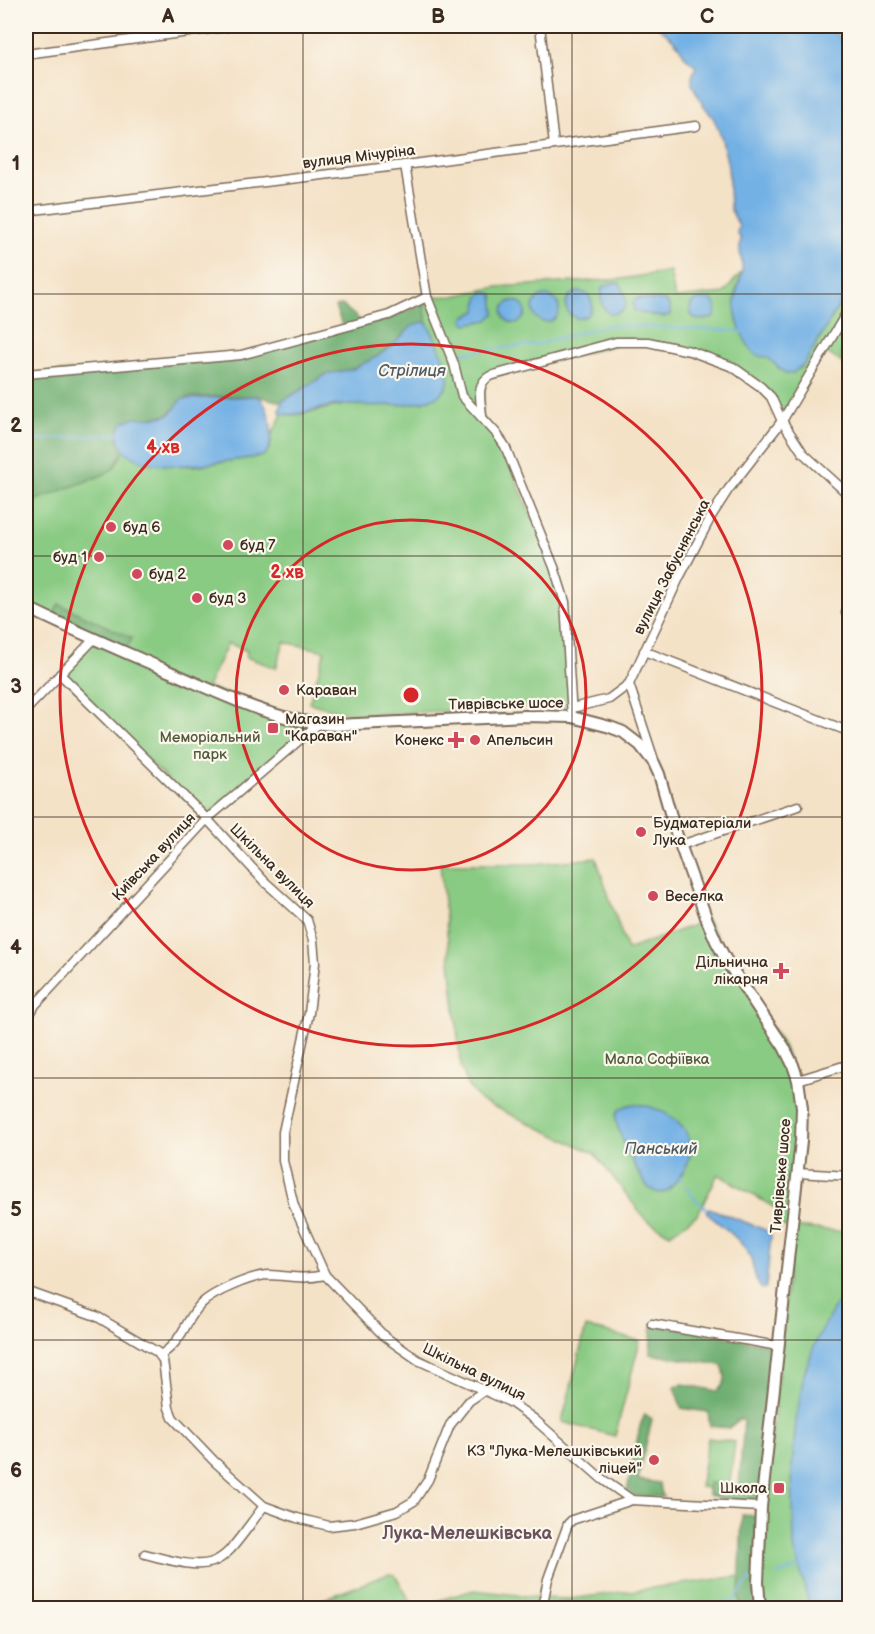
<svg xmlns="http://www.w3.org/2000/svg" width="875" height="1634" font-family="'Balsamiq Sans',sans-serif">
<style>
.green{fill:#89cb83;stroke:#627a50;stroke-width:1.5}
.forest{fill:#6eaf71;stroke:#546c48;stroke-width:1.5}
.water{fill:#73b1e5;stroke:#576e82;stroke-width:1.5}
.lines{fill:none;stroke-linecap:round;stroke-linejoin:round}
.stream{stroke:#73b1e5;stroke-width:2}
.minor-casing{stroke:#7c6a59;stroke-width:11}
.major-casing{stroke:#7c6a59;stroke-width:14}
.minor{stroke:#fff;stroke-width:8}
.major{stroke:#fff;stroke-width:10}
.grid{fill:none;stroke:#3b2a1e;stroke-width:1.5;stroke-opacity:0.55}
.ring{fill:none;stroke:#d62828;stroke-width:3}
.poi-dot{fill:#d1495b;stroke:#fbf7ec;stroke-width:2}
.labels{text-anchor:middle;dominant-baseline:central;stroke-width:4.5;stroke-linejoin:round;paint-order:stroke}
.street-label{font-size:15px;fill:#3b2a1e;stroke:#fbf7ec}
.poi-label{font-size:15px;fill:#3b2a1e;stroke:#fbf7ec;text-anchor:start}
.park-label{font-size:15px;fill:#525a3c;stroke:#fbf7ec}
.water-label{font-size:16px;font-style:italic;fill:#4f5964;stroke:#fbf7ec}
.quarter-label{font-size:18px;font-weight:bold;fill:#6a525d;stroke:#fbf7ec}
.centre{fill:#d62828;stroke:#fbf7ec;stroke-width:3}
.ring-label{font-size:18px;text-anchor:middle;font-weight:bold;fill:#d62828;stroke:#fbf7ec;stroke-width:4.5;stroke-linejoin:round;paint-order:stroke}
.neatline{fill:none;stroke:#3b2a1e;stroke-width:2}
.grid-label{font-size:20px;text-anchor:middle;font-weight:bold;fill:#3b2a1e}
</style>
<rect width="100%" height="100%" fill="#fbf7ec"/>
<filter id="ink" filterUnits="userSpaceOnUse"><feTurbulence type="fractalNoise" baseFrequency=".0167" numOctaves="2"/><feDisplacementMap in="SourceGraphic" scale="12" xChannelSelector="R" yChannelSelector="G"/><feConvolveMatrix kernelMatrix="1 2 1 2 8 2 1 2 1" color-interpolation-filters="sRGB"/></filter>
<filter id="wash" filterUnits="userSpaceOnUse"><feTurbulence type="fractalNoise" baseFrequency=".008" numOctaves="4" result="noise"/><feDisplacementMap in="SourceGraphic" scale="24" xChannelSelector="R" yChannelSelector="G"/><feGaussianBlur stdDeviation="1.35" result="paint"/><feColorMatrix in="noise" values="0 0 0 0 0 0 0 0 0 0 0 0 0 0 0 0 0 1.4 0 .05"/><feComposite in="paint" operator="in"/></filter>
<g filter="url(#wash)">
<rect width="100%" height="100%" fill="#f4e2c7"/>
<g class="green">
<path d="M743 270C741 277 737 285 736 292 734 306 739 337 750 345 760 352 773 358 779 369H799L805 363 849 288V336L841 357 845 363 849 362V364L845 365 824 351 782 421 771 397 720 361 631 341 485 378 482 417 496 433 559 579 572 708 533 707 353 715 309 703 325 651 284 642 276 668 246 657 247 651 228 643 207 687 317 725 207 819 60 674 94 639 58 605 51 620 26 607V422L141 419 166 465 193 466 263 456 270 448 272 434 282 414C304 418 327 405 350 405L445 390C458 359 413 324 427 297L453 296 497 287 622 279 670 271 675 298 724 293Z"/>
<path d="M596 858 627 950 707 920 784 1047 800 1094 792 1227 849 1232V1301L825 1608H760L758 1583 792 1228 777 1225V1209L718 1174 698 1214 670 1234 646 1220 594 1153 481 1101 468 1086 461 1067 440 864H534Z"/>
<path d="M586 1327 640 1341 615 1436 562 1422Z"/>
<path d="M708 1438 735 1442 729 1490 700 1487Z"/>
<path d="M388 1574 395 1575 412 1604 419 1606 474 1590 544 1598 570 1599 740 1576 741 1608H301Z"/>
</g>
<g class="forest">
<path d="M424 304 427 323 422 322 376 357 353 369 327 374 281 402 257 396 188 397 167 415 126 421 118 439 124 451 114 468 105 474 26 504V375L242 357 344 329 335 307 342 305 366 325 390 318Z"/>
<path d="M59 604 132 638 125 652 51 620Z"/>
<path d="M652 1324 778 1346 761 1507 708 1495V1483L739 1485 744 1420 740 1419 729 1428 710 1426 708 1412 681 1408 675 1387 683 1384 717 1391C727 1383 727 1376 721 1365L650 1354Z"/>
<path d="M645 1414 652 1419 638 1480 659 1483 663 1497 635 1496 627 1491 640 1426Z"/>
<path d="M742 1515 761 1516 760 1608H741L739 1598Z"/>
</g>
<g class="water">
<path d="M657 26H828L841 39 850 71 849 288 805 363 793 373 786 374 767 357 757 356C742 342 732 314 736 295 737 287 741 279 742 272 744 259 737 254 741 239L737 233 739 226 730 208 728 166 721 136 714 119 702 103 692 84V76L696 67C693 62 688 61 685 56 676 41 671 37 657 26Z"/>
<path d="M613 283H620C627 298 632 312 610 314 601 308 600 297 602 287Z"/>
<circle cx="579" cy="305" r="13"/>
<path d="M483 292 493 294 495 313 488 320 467 324 463 320 464 317 477 311 478 298Z"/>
<circle cx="546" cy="309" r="13"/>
<path d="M638 298 666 301 670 307V315L662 317 637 312 634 310 633 302Z"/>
<path d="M711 299 716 305 715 317C701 322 687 322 691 303L698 300Z"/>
<circle cx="514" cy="312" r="11"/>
<path d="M422 322 427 323C434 335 451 369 448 383 440 413 365 404 340 405 320 406 302 417 282 414L280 412 281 402 327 374 353 369 376 357 391 347 411 327Z"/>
<path d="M257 396C271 404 278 445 263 456 230 460 139 481 120 444 117 437 117 429 123 423 133 414 155 420 168 415 177 412 175 404 182 399Z"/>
<path d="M633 1104C671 1106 710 1139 680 1176 675 1182 669 1193 660 1193 656 1192 650 1190 648 1187 640 1179 614 1126 616 1117 617 1108 626 1106 633 1104Z"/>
<path d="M709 1208 765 1230 771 1235 766 1288 762 1289C753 1281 755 1264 748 1253 740 1239 723 1227 710 1216L707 1212Z"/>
<path d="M849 1281V1608H810L794 1548 792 1466 796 1421 804 1373 817 1339Z"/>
</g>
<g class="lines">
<g class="stream">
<path d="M461 353 538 344 608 325 743 331"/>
<path d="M26 441 118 434"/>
<path d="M679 1177 682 1181"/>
<path d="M686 1187 694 1198 707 1209"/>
<path d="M777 1575 799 1567"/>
<path d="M691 1608 734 1600 751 1578"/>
</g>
</g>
</g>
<g filter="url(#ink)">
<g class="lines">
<defs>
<g id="minor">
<path d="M540 26 554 145"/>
<path d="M26 54 233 26"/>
<path d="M405 165 427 297 454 364 462 396 496 433 505 446 554 567 565 602 572 717"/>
<path d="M26 211 405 165 696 126"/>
<path d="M26 374 241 355 389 315 427 297"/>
<path d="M482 416C481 401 475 384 490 376L616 342H648L690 351 733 367 761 387 771 397 782 421 803 453 850 496"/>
<path d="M846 613 850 597"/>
<path d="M644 651 850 732"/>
<path d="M60 674 207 819 264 881 307 920 313 940 315 963 309 1013 283 1132V1161L294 1206 325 1275 385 1337 418 1360 510 1402 534 1419 602 1479 632 1500 761 1507"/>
<path d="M572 708 609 699 629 684"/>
<path d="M26 710 94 639"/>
<path d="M654 760 629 684 679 578 712 515 728 490 782 421 850 307"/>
<path d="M681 845 798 806"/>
<path d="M26 1021 35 1005 207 819 317 725"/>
<path d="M798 1080 850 1064"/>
<path d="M797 1173 850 1176"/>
<path d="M26 1291 96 1316 157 1352 163 1360 169 1408 173 1418 214 1461 264 1506 297 1518 329 1526 355 1523 397 1511 414 1501 428 1480 450 1425 469 1401 487 1389"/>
<path d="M652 1324 778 1346"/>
<path d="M161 1355C185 1338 184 1322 201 1304 213 1292 253 1275 269 1275 292 1276 301 1280 325 1275"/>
<path d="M145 1554C223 1575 218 1566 264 1506"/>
<path d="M542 1608 548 1579 568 1524 572 1520 632 1500"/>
</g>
<path id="major" d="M26 607C72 630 120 650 168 671 222 694 276 723 336 725L525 716 572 717 610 727 623 732 640 745 654 763 659 774 675 830 707 920 716 941 726 960 784 1047 793 1065 798 1080 802 1108 801 1141 761 1507 758 1583 760 1608"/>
</defs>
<use href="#minor" class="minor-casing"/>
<use href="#major" class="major-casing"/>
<use href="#minor" class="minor"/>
<use href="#major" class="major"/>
</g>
</g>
<path class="grid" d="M303 26V1608M572 26V1608M26 294H850M26 556H850M26 817H850M26 1078H850M26 1340H850"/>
<g class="ring">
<circle cx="411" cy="695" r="175"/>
<circle cx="411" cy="695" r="351"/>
</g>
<g class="poi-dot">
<circle cx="111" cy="527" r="6"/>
<circle cx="228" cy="545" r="6"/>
<circle cx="99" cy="557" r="6"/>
<circle cx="137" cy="574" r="6"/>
<circle cx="197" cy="598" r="6"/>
<circle cx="284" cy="690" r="6"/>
<rect x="267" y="722" width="12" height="12" rx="3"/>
<path d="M453 731h6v6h6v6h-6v6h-6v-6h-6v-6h6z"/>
<circle cx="475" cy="740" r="6"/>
<circle cx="641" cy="832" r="6"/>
<circle cx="653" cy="896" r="6"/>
<path d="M778 962h6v6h6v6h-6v6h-6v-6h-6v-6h6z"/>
<circle cx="654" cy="1460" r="6"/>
<rect x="773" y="1482" width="12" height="12" rx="3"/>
</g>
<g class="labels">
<g class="street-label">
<text transform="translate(359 157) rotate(-7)">вулиця Мічуріна</text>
<text transform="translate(672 567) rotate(-63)">вулиця Забуснянська</text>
<text transform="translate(506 704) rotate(-1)">Тиврівське шосе</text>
<text transform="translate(154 857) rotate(-47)">Київська вулиця</text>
<text transform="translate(272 866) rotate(45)">Шкільна вулиця</text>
<text transform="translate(781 1176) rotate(-85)">Тиврівське шосе</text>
<text transform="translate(474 1372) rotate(26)">Шкільна вулиця</text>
</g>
<g class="poi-label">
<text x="123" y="527">буд 6</text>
<text x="240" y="545">буд 7</text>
<text x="87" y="557" text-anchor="end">буд 1</text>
<text x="149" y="574">буд 2</text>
<text x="209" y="598">буд 3</text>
<text x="296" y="690">Караван</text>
<text x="285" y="719">Магазин<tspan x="285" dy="17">"Караван"</tspan></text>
<text x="444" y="740" text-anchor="end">Конекс</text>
<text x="487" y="740">Апельсин</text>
<text x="653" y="823">Будматеріали<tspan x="653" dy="17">Лука</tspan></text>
<text x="665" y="896">Веселка</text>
<text x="768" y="962" text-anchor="end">Дільнична<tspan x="768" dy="17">лікарня</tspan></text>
<text x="642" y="1451" text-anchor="end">КЗ "Лука-Мелешківський<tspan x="642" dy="17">ліцей"</tspan></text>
<text x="767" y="1488" text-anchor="end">Школа</text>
</g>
<g class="park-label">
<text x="210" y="737">Меморіальний<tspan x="210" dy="17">парк</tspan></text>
<text x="657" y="1059">Мала Софіївка</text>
</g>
<g class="water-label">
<text x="412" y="371">Стрілиця</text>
<text x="661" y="1149">Панський</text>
</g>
<g class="quarter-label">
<text x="467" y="1533">Лука-Мелешківська</text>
</g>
</g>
<circle cx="411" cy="695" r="9" class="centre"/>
<g class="ring-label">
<text x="163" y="453">4 хв</text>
<text x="287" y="578">2 хв</text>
</g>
<rect width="875" height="1634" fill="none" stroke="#fbf7ec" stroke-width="66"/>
<rect x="33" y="33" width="809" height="1568" class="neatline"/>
<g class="grid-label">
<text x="168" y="23">A</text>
<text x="438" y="23">B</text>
<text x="707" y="23">C</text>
<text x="16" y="170">1</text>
<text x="16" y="432">2</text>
<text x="16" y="693">3</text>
<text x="16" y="954">4</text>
<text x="16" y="1216">5</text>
<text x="16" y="1477">6</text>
</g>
</svg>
